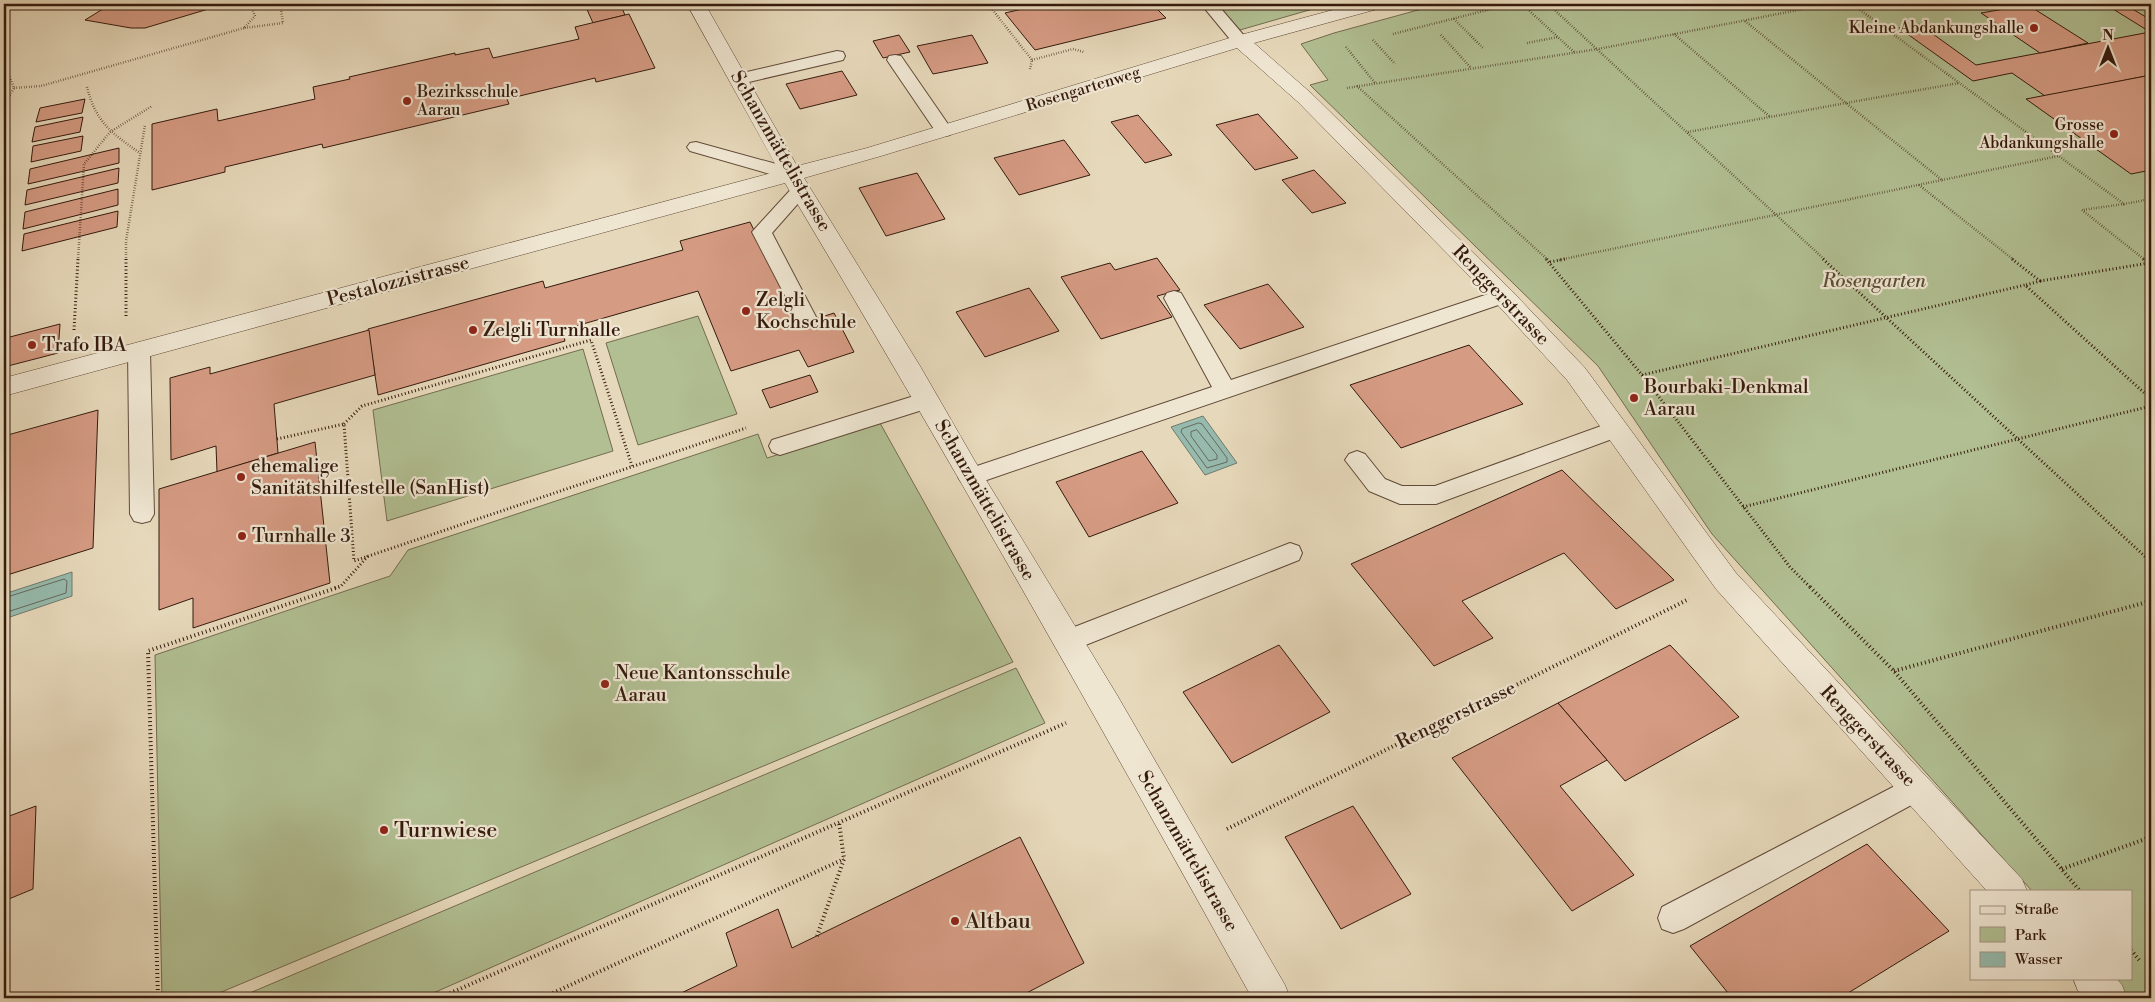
<svg xmlns="http://www.w3.org/2000/svg" width="2155" height="1002" font-family="'Libre Bodoni',serif">
<style>
.green{fill:#b1bf92;stroke:#736c50}
.water{fill:#96baad;stroke:#6f7a6d}
.lines{fill:none;stroke-linecap:round;stroke-linejoin:round}
.shore{stroke:#666a5d;stroke-width:1}
.building{fill:#d59b83;stroke:#351a0d}
.lane-casing{stroke:#614a38;stroke-width:2}
.street-casing{stroke:#614a38;stroke-width:1}
.path-far2{stroke:#351a0d;stroke-width:2.5;stroke-dasharray:0.5 2;stroke-linecap:butt}
.path-far1{stroke:#351a0d;stroke-width:3;stroke-dasharray:1 2.5;stroke-linecap:butt}
.path{stroke:#351a0d;stroke-width:4;stroke-dasharray:1 3;stroke-linecap:butt}
.lane{fill:#efe6d2;fill-rule:evenodd}
.street{fill:#efe6d2;fill-rule:evenodd}
.poi-dot{fill:#8f2418;stroke:#efe6d2;stroke-width:2}
.labels{text-anchor:middle;dominant-baseline:central;stroke-width:4.5;stroke-linejoin:round;paint-order:stroke}
.far-poi-label{font-size:16px;fill:#351a0d;stroke:#efe6d2;text-anchor:end}
.far-street-label{font-size:16px;fill:#351a0d;stroke:#efe6d2}
.street-label{font-size:19px;fill:#351a0d;stroke:#efe6d2}
.park-label{font-size:19px;font-style:italic;fill:#5a4c35;stroke:#efe6d2}
.poi-label{font-size:19px;fill:#351a0d;stroke:#efe6d2;text-anchor:start}
.near-poi-label{font-size:22px;fill:#351a0d;stroke:#efe6d2;text-anchor:start}
</style>
<rect width="100%" height="100%" fill="#e6d8ba"/>
<filter id="stains"><feTurbulence type="fractalNoise" baseFrequency=".004" numOctaves="4"/><feColorMatrix values="0 0 0 0 .2 0 0 0 0 .09 0 0 0 0 .02 0 0 0 .5 -.17"/></filter>
<radialGradient id="worn" r=".72"><stop offset=".6" stop-color="#630" stop-opacity="0"/><stop offset="1" stop-color="#630" stop-opacity=".3"/></radialGradient>
<g class="green">
<path d="M1217 4H1330L1240 30Z"/>
<path d="M1440 4H2151V998H2128L2110 978H2131V891H2032L1712 534 1598 366 1310 85 1328 80 1301 44 1334 33Z"/>
<path d="M698 316 737 414 638 445 606 343Z"/>
<path d="M583 349 613 451 387 521 373 410Z"/>
<path d="M880 423 1013 662 207 998H162L155 655 390 576 408 550 758 434 767 458Z"/>
<path d="M1016 668 1045 723 422 998H238Z"/>
</g>
<g class="water">
<path d="M1203 416 1237 463 1205 475 1171 427Z"/>
<path d="M72 572V596L4 619V594Z"/>
</g>
<g class="lines">
<g class="shore">
<path d="M1199 423 1202 424 1227 458V462L1207 468 1181 432 1182 429Z"/>
<path d="M1197 430 1217 455V459L1209 461 1191 436V432Z"/>
<path d="M4 598 64 579 67 581 66 593 4 613"/>
</g>
</g>
<g class="building">
<path d="M111 4H225L145 28H131L85 20Z"/>
<path d="M578 4H620L625 15 593 23 585 5 579 6Z"/>
<path d="M1044 4H1152L1166 18 1035 50 1005 13Z"/>
<path d="M2105 4H2124L2151 20V46L2149 47 2151 48V75L2045 96 2012 73 1973 81 1899 28 1919 24 1976 65 2150 32Z"/>
<path d="M2028 5 2088 43 2040 53 1981 13Z"/>
<path d="M629 14 655 68 596 82 595 78 507 99 509 104 323 148 322 144 225 167V172L152 190V124L217 109 218 121 315 99 313 87 350 79 349 77 455 53V55L489 48 493 58 579 39 575 27Z"/>
<path d="M899 35 910 52 883 58 873 41Z"/>
<path d="M972 35 988 63 933 74 917 46Z"/>
<path d="M842 71 857 95 800 109 786 84Z"/>
<path d="M2151 75V170L2131 174 2026 99Z"/>
<path d="M85 99 82 113 36 122 40 108Z"/>
<path d="M1258 114 1298 158 1255 170 1216 125Z"/>
<path d="M1138 115 1172 155 1145 163 1111 122Z"/>
<path d="M83 117 80 132 32 142 35 127Z"/>
<path d="M83 136 81 151 31 162 33 146Z"/>
<path d="M1064 140 1090 175 1019 195 994 158Z"/>
<path d="M119 148V163L28 184 30 169Z"/>
<path d="M119 168 118 183 25 205 27 190Z"/>
<path d="M1314 170 1346 203 1312 213 1282 180Z"/>
<path d="M917 173 945 219 886 236 859 188Z"/>
<path d="M118 189V205L23 229 25 212Z"/>
<path d="M118 211 117 227 22 251 24 234Z"/>
<path d="M750 222 800 324 834 313 854 352 808 367 799 350 731 371 698 291 562 330 565 341 378 395 368 329 543 281 545 288 683 250 680 241Z"/>
<path d="M1157 258 1180 290 1157 296 1172 317 1101 339 1061 277 1110 263 1115 270Z"/>
<path d="M1268 284 1304 327 1240 349 1204 305Z"/>
<path d="M1029 288 1059 331 985 357 956 312Z"/>
<path d="M60 324 58 353 4 367 6 338Z"/>
<path d="M369 330 375 375 274 404 278 453 217 472 216 446 171 460 170 378 210 367V374Z"/>
<path d="M1469 345 1523 404 1401 448 1350 385Z"/>
<path d="M810 375 818 392 770 408 762 390Z"/>
<path d="M98 410 93 548 4 576V436Z"/>
<path d="M315 442 330 583 193 628V598L159 610V489Z"/>
<path d="M1142 451 1178 503 1089 537 1056 482Z"/>
<path d="M1562 470 1674 580 1616 609 1564 553 1462 601 1493 638 1434 666 1351 564Z"/>
<path d="M1279 645 1330 712 1232 763 1183 692Z"/>
<path d="M1670 645 1739 717 1625 781 1558 703Z"/>
<path d="M1558 703 1607 760 1560 786 1634 875 1572 911 1452 758Z"/>
<path d="M36 806 33 889 4 901V818Z"/>
<path d="M1353 806 1411 894 1341 929 1285 837Z"/>
<path d="M1020 837 1084 963 1017 998H671L737 966 726 933 778 909 792 948Z"/>
<path d="M1867 844 1949 931 1840 998H1732L1690 946Z"/>
</g>
<g class="lines">
<defs>
<g id="lane">
<path d="M1201 4H1217L1246 38 1248 41 1246 44H1234Z"/>
<path d="M837 51 843 52 845 56 843 60 740 84 734 83 732 79 734 75Z"/>
<path d="M895 55 901 56 950 127 953 131 950 135 944 136 938 135 887 60 889 56Z"/>
<path d="M696 142 798 170 800 174 798 178 791 180 690 151 687 147 690 143Z"/>
<path d="M801 184 808 186 810 190 772 233 816 317 813 322 806 324 799 322 796 317 752 232 794 186Z"/>
<path d="M1503 289 1510 291 1513 296 1510 301 978 483 970 486 962 483 958 477 962 471 1212 387 1164 298 1167 293 1174 291 1181 293 1231 380Z"/>
<path d="M139 344 147 346 150 351 154 514 150 521 142 523 134 521 130 514 128 351 131 346Z"/>
<path d="M927 392 935 394 938 400 935 406 780 455 772 452 769 446 772 440Z"/>
<path d="M1615 421 1623 423 1626 429 1623 435 1436 504H1400L1369 491 1345 460 1349 454 1357 451 1365 454 1385 479 1402 486H1435Z"/>
<path d="M1290 543 1299 546 1302 553 1299 560 1068 652 1059 649 1055 641 1059 633Z"/>
<path d="M1916 775 1926 779 1930 788 1926 797 1684 929 1673 933 1662 929 1658 918 1662 907Z"/>
</g>
<g id="street">
<path d="M687 4H705L797 166 867 148 1233 37 1355 4H1384L1381 8 1254 43 1312 94 1511 290 1585 368 1736 573 2022 879 2027 891H1987L1716 589 1567 380 1495 302 1298 102 1237 48 881 156 804 178 920 366 980 470 1117 695 1285 985 1290 998H1252C1100 724 946 452 785 183L4 396V378L779 171Z"/>
<path d="M2073 978H2116L2122 985 2127 998H2085L2078 991Z"/>
</g>
</defs>
<use href="#lane" class="lane-casing"/>
<use href="#street" class="street-casing"/>
<g class="path-far2">
<path d="M250 4 255 16 244 28 283 23 280 4"/>
<path d="M988 4 1032 60 1030 69"/>
<path d="M1522 4 1574 52"/>
<path d="M1548 4 1825 260"/>
<path d="M1852 4 2124 204 2151 199"/>
<path d="M1994 4 2002 9"/>
<path d="M2138 4 2151 12"/>
<path d="M1454 19 1483 48"/>
<path d="M1393 34 1511 4"/>
<path d="M1674 34 1769 116"/>
<path d="M1441 35 1471 68"/>
<path d="M1373 40 1395 64"/>
<path d="M1527 43 1558 37"/>
<path d="M1346 47 1375 83"/>
<path d="M1032 60 1073 49 1084 52"/>
<path d="M4 63 14 88 4 105"/>
<path d="M1357 86 1548 260"/>
<path d="M87 87C95 121 112 134 140 153"/>
<path d="M14 88 41 86 244 28"/>
<path d="M1347 88 1598 49 1829 4"/>
<path d="M1688 132 1846 103 1745 21"/>
<path d="M4 145V160"/>
<path d="M1942 180 2058 156"/>
<path d="M1919 185 2014 260"/>
<path d="M2124 204 2082 210 2145 260"/>
<path d="M78 260 84 164 110 132 152 106"/>
<path d="M126 260V241L145 125"/>
<path d="M1559 260 1942 180 1846 103 1959 83"/>
</g>
<g class="path-far1">
<path d="M126 259V316"/>
<path d="M1546 259 1642 375 1790 567 1811 588"/>
<path d="M1823 259 2151 562"/>
<path d="M2012 259 2040 281 2026 285"/>
<path d="M2143 259 2151 265"/>
<path d="M1550 262 1565 259"/>
<path d="M2040 281 2149 263"/>
<path d="M74 330 78 259"/>
<path d="M1642 375 2025 285 2151 399"/>
<path d="M344 424 362 406 591 340 632 466"/>
<path d="M277 439 344 424 354 561 746 428"/>
<path d="M1743 507 2151 406"/>
<path d="M335 588 341 586 368 556"/>
</g>
<g class="path">
<path d="M1810 587 1894 671 2080 891"/>
<path d="M1894 671 2151 601"/>
<path d="M1227 829 1689 599"/>
<path d="M2062 869 2151 837"/>
<path d="M817 936 844 859 839 822"/>
<path d="M2131 950 2139 960"/>
<path d="M158 998 148 651 339 587"/>
<path d="M439 998 1066 723"/>
<path d="M542 998 844 859"/>
<path d="M1211 998 1218 995"/>
</g>
<use href="#lane" class="lane"/>
<use href="#street" class="street"/>
</g>
<g class="poi-dot">
<circle cx="2034" cy="28" r="5"/>
<circle cx="407" cy="101" r="5"/>
<circle cx="2114" cy="134" r="5"/>
<circle cx="746" cy="311" r="5"/>
<circle cx="473" cy="330" r="5"/>
<circle cx="32" cy="345" r="5"/>
<circle cx="1634" cy="398" r="5"/>
<circle cx="241" cy="477" r="5"/>
<circle cx="242" cy="536" r="5"/>
<circle cx="605" cy="684" r="5"/>
<circle cx="384" cy="830" r="5"/>
<circle cx="955" cy="921" r="5"/>
</g>
<g class="labels">
<g class="far-poi-label">
<text x="2024" y="28">Kleine Abdankungshalle</text>
<text x="417" y="92" text-anchor="start">Bezirksschule<tspan x="417" dy="18">Aarau</tspan></text>
<text x="2104" y="125">Grosse<tspan x="2104" dy="18">Abdankungshalle</tspan></text>
</g>
<g class="far-street-label">
<text transform="translate(1083 89) rotate(-17)">Rosengartenweg</text>
</g>
<g class="street-label">
<text transform="translate(781 151) rotate(60)">Schanzmättelistrasse</text>
<text transform="translate(398 281) rotate(-15)">Pestalozzistrasse</text>
<text transform="translate(1501 295) rotate(46)">Renggerstrasse</text>
<text transform="translate(985 500) rotate(60)">Schanzmättelistrasse</text>
<text transform="translate(1456 715) rotate(-26)">Renggerstrasse</text>
<text transform="translate(1868 736) rotate(47)">Renggerstrasse</text>
<text transform="translate(1188 851) rotate(60)">Schanzmättelistrasse</text>
</g>
<g class="park-label">
<text x="1874" y="281">Rosengarten</text>
</g>
<g class="poi-label">
<text x="756" y="300">Zelgli<tspan x="756" dy="22">Kochschule</tspan></text>
<text x="483" y="330">Zelgli Turnhalle</text>
<text x="42" y="345">Trafo IBA</text>
<text x="1644" y="387">Bourbaki-Denkmal<tspan x="1644" dy="22">Aarau</tspan></text>
<text x="251" y="466">ehemalige<tspan x="251" dy="22">Sanitätshilfestelle (SanHist)</tspan></text>
<text x="252" y="536">Turnhalle 3</text>
<text x="615" y="673">Neue Kantonsschule<tspan x="615" dy="22">Aarau</tspan></text>
</g>
<g class="near-poi-label">
<text x="394" y="830">Turnwiese</text>
<text x="965" y="921">Altbau</text>
</g>
</g>
<rect width="2155" height="1002" fill="none" stroke="#e6d8ba" stroke-width="20"/>
<rect x="5" y="5" width="2145" height="992" fill="none" stroke="#351a0d" stroke-width="2.5"/>
<rect x="10" y="10" width="2135" height="982" fill="none" stroke="#351a0d"/>
<rect x="1970" y="890" width="162" height="90" fill="#efe6d2" stroke="#a59483"/>
<rect x="1980" y="906" width="25" height="8" fill="#efe6d2" stroke="#a59483"/>
<text x="2015" y="914" font-size="15" fill="#351a0d">Straße</text>
<rect x="1980" y="927" width="25" height="15" fill="#b1bf92" stroke="#a59483"/>
<text x="2015" y="940" font-size="15" fill="#351a0d">Park</text>
<rect x="1980" y="952" width="25" height="15" fill="#96baad" stroke="#a59483"/>
<text x="2015" y="964" font-size="15" fill="#351a0d">Wasser</text>
<g transform="translate(2108 48)" stroke="#efe6d2" stroke-width="4" paint-order="stroke">
<path d="M0-4L9 19L0 12L-9 19Z" fill="#351a0d"/>
<text y="-8" font-size="14" font-weight="bold" text-anchor="middle" fill="#351a0d">N</text>
</g>
<rect width="100%" height="100%" filter="url(#stains)"/>
<rect width="100%" height="100%" fill="url(#worn)"/>
</svg>
